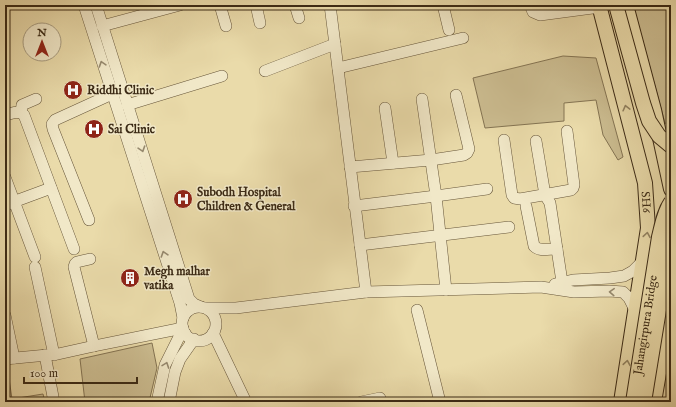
<svg xmlns="http://www.w3.org/2000/svg" width="676" height="407" font-family="'IM FELL English',serif">
<style>
.green{fill:#ccbd91;stroke:#847453}
.lines{fill:none;stroke-linecap:round;stroke-linejoin:round}
.minor-casing{stroke:#67563a;stroke-width:12}
.major-casing{stroke:#3b2a15;stroke-width:16}
.minor{stroke:#f1e8c8;stroke-width:11}
.major{stroke:#eadbaa;stroke-width:14}
.major-bridge-casing{stroke:#3b2a15;stroke-width:16;stroke-linecap:butt}
.major-bridge{stroke:#eadbaa;stroke-width:14}
.oneway{stroke:#96896e}
.oneway2{stroke:#928260}
.labels{text-anchor:middle;dominant-baseline:central;stroke-width:3;stroke-linejoin:round;paint-order:stroke}
.poi-label{font-size:12px;font-weight:bold;fill:#3b2a15;stroke:#f1e8c8;text-anchor:start}
.street-label{font-size:12px;fill:#3b2a15;stroke:#f1e8c8}
</style>
<rect width="100%" height="100%" fill="#eadbaa"/>
<filter id="stains"><feTurbulence type="fractalNoise" baseFrequency=".005" numOctaves="4"/><feColorMatrix values="0 0 0 0 .2 0 0 0 0 .09 0 0 0 0 .02 0 0 0 .5 -.17"/></filter>
<radialGradient id="worn" r=".72"><stop offset=".6" stop-color="#630" stop-opacity="0"/><stop offset="1" stop-color="#630" stop-opacity=".3"/></radialGradient>
<g class="green">
<path d="M633 5H671V126L665 123Z"/>
<path d="M563 56 596 58 623 157 618 160 603 135 596 100 564 103V121L485 128 473 78Z"/>
<path d="M152 343 157 368 149 402H85L80 359Z"/>
<path d="M5 365H7L12 399 43 394 45 402H5Z"/>
</g>
<g class="lines">
<defs>
<g id="minor">
<path d="M84 5 180 303 183 318"/>
<path d="M96 5 189 299 194 304 201 307"/>
<path d="M220 5 226 26"/>
<path d="M256 5 260 23"/>
<path d="M295 5 299 18"/>
<path d="M330 5 366 292"/>
<path d="M443 5 449 30"/>
<path d="M530 5 533 12 540 15 600 7"/>
<path d="M102 26 180 5"/>
<path d="M338 68 463 38"/>
<path d="M265 71 335 44"/>
<path d="M422 99 436 196 446 290"/>
<path d="M127 105 222 76"/>
<path d="M385 108 393 163"/>
<path d="M21 113 22 105 36 99"/>
<path d="M5 116C11 113 18 110 24 115L74 249"/>
<path d="M504 140 512 195 514 198 520 199 571 190 573 188 574 185 567 131"/>
<path d="M536 141 545 195 550 203 562 282"/>
<path d="M350 167 431 160 464 155 467 153 469 149 456 95"/>
<path d="M5 177 35 257"/>
<path d="M5 205 51 188"/>
<path d="M354 206 436 196 487 189"/>
<path d="M526 206 534 246C540 252 548 249 557 249"/>
<path d="M89 220 53 129 52 124 55 120 112 94"/>
<path d="M360 245 509 227"/>
<path d="M90 259 77 262 75 264 74 267 94 346"/>
<path d="M35 267 54 355"/>
<path d="M555 284 573 280 610 278 624 276 633 271 643 261H645"/>
<circle cx="199" cy="324" r="17"/>
<path d="M206 308H236L366 292 541 287 574 292 609 291 623 292 629 298 635 310H637"/>
<path d="M417 310 440 402"/>
<path d="M5 315 14 358"/>
<path d="M213 333 246 402"/>
<path d="M45 355 54 402"/>
<path d="M5 359 58 354 94 346 183 328"/>
<path d="M157 402 165 365 179 337 185 333"/>
<path d="M169 402 175 372 180 359 194 339"/>
<path d="M361 402 380 398"/>
</g>
<g id="major">
<path id="s1" d="M599 5 645 183 648 228 621 402"/>
<path d="M626 5 654 110 671 189"/>
<path d="M654 402 671 303"/>
</g>
</defs>
<use href="#minor" class="minor-casing"/>
<use href="#major" class="major-casing"/>
<use href="#minor" class="minor"/>
<use href="#major" class="major"/>
<defs>
<g id="major-bridge">
<path d="M616 5 643 103 649 121 659 136 671 146"/>
<path id="s2" d="M633 402 659 237C662 225 664 212 671 202"/>
<path d="M644 402 671 236"/>
</g>
</defs>
<use href="#major-bridge" class="major-bridge-casing"/>
<use href="#major-bridge" class="major-bridge"/>
</g>
<defs><path id="oneway-chevron" d="M-2-3.5L2.5 0L-2 3.5" fill="none" stroke-width="1.6" stroke-linecap="round" stroke-linejoin="round"/></defs>
<g class="oneway">
<use href="#oneway-chevron" transform="translate(102 64) rotate(-108)"/>
<use href="#oneway-chevron" transform="translate(142 149) rotate(72)"/>
<use href="#oneway-chevron" transform="translate(164 254) rotate(-108)"/>
<use href="#oneway-chevron" transform="translate(612 292) rotate(-177)"/>
<use href="#oneway-chevron" transform="translate(166 365) rotate(-70)"/>
</g>
<g class="oneway2">
<use href="#oneway-chevron" transform="translate(626 108) rotate(-104)"/>
<use href="#oneway-chevron" transform="translate(647 235) rotate(-81)"/>
<use href="#oneway-chevron" transform="translate(627 363) rotate(-81)"/>
</g>
<defs>
<symbol id="hospital-disc" viewBox="-11 -11 22 22"><circle r="9.5" fill="#8f2418" stroke="#f1e8c8"/><path d="M-5-5h3v3.5h4V-5h3V5h-3V1.5h-4V5h-3Z" fill="#fff"/></symbol>
<symbol id="building-disc" viewBox="-11 -11 22 22"><circle r="9.5" fill="#8f2418" stroke="#f1e8c8"/><path d="M-4-6H4V6H1V3H-1V6H-4ZM-2.5-4.3h1.7v1.8h-1.7ZM.8-4.3h1.7v1.8H.8ZM-2.5-1h1.7V.8h-1.7ZM.8-1h1.7V.8H.8Z" fill="#fff"/></symbol>
</defs>
<g fill-rule="evenodd">
<use href="#hospital-disc" x="62" y="79" width="22" height="22"/>
<use href="#hospital-disc" x="83" y="118" width="22" height="22"/>
<use href="#hospital-disc" x="172" y="188" width="22" height="22"/>
<use href="#building-disc" x="119" y="267" width="22" height="22"/>
</g>
<g class="labels">
<g class="poi-label">
<text x="87" y="90">Riddhi Clinic</text>
<text x="108" y="129">Sai Clinic</text>
<text x="197" y="192">Subodh Hospital<tspan x="197" dy="14">Children &amp; General</tspan></text>
<text x="144" y="271">Megh malhar<tspan x="144" dy="14">vatika</tspan></text>
</g>
<g class="street-label">
<text stroke="none"><textPath href="#s1" startOffset="203">SH6</textPath></text>
<text stroke="none"><textPath href="#s2" startOffset="78">Jahangirpura Bridge</textPath></text>
</g>
</g>
<rect width="676" height="407" fill="none" stroke="#eadbaa" stroke-width="20"/>
<rect x="6" y="6" width="664" height="395" fill="none" stroke="#3b2a15" stroke-width="2"/>
<rect x="10" y="10" width="656" height="387" fill="none" stroke="#3b2a15"/>
<g transform="translate(42 42)"><circle r="19" fill="#f1e8c8" stroke="#a89c80"/>
<path d="M0-3L7 15L0 10L-7 15Z" fill="#8f2418"/>
<text y="-6" font-size="11" font-weight="bold" text-anchor="middle" fill="#3b2a15">N</text>
</g>
<path d="M24 377v6h113v-6" fill="none" stroke="#3b2a15" stroke-width="2"/>
<text x="30" y="377" font-size="12" fill="#3b2a15" stroke="#f1e8c8" stroke-width="3" paint-order="stroke">100 m</text>
<rect width="100%" height="100%" filter="url(#stains)"/>
<rect width="100%" height="100%" fill="url(#worn)"/>
</svg>
